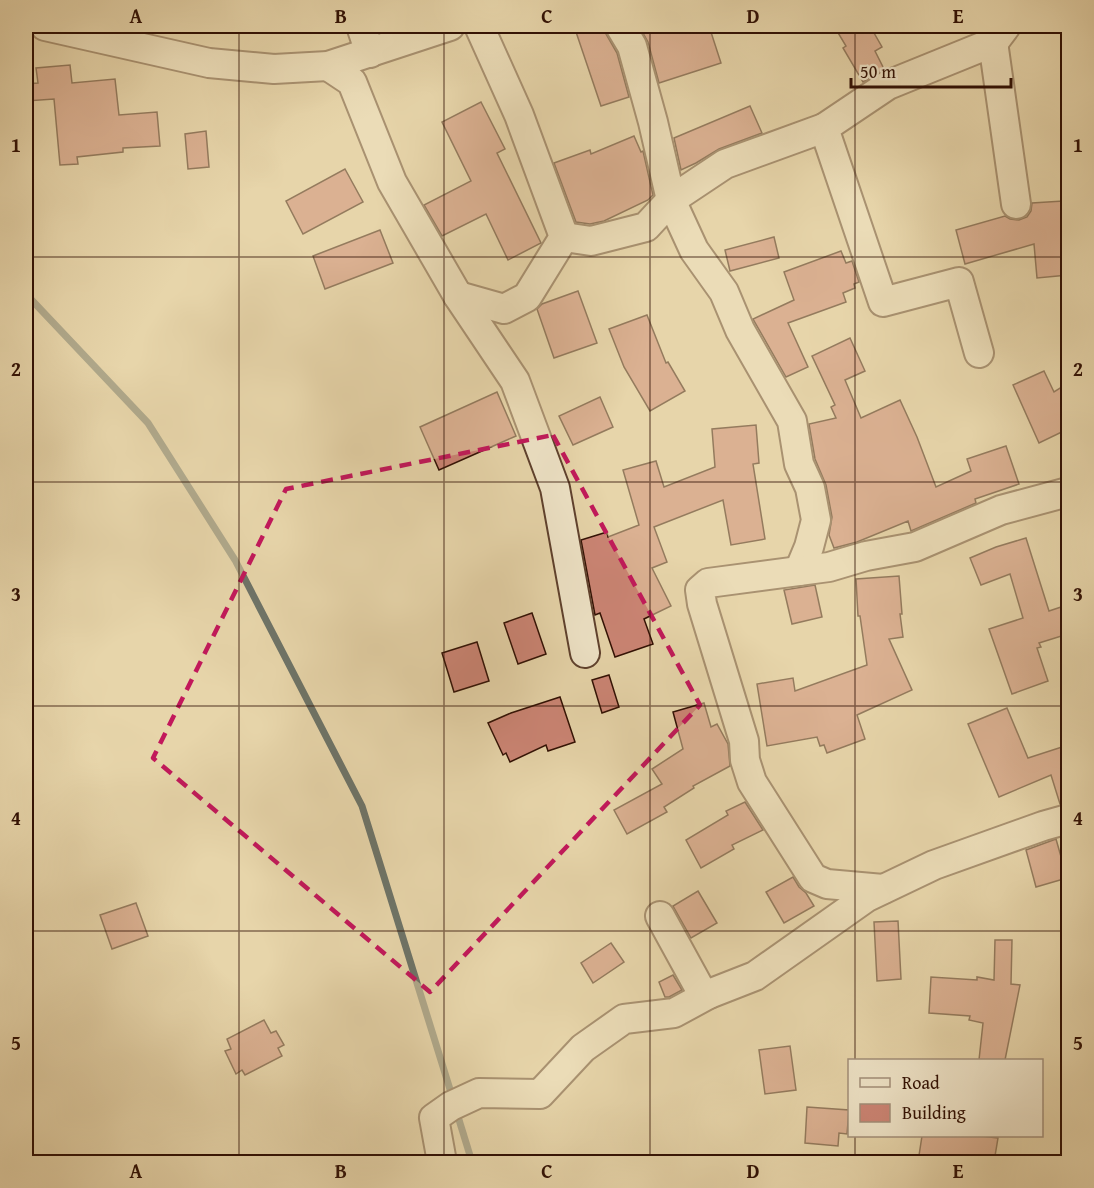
<svg xmlns="http://www.w3.org/2000/svg" width="1094" height="1188" font-family="'Gentium Book Plus',serif">
<style>
.lines{fill:none;stroke-linecap:round;stroke-linejoin:round}
.stream{stroke:#6e7468;stroke-width:7}
.building{fill:#cc8575;stroke:#300f03;stroke-width:1.5}
.minor-casing{stroke:#5e402d;stroke-width:32}
.minor{stroke:#efe4c8;stroke-width:28}
.marked{fill:none;stroke:#c2185b;stroke-width:4.5;stroke-dasharray:12 8;stroke-linejoin:round}
.grid{fill:none;stroke:#300f03;stroke-width:1.5;stroke-opacity:0.55}
.neatline{fill:none;stroke:#300f03;stroke-width:2}
.grid-label{font-size:20px;text-anchor:middle;font-weight:bold;fill:#300f03}
</style>
<rect width="100%" height="100%" fill="#e7d5aa"/>
<filter id="stains"><feTurbulence type="fractalNoise" baseFrequency=".00333" numOctaves="4"/><feColorMatrix values="0 0 0 0 .2 0 0 0 0 .09 0 0 0 0 .02 0 0 0 .5 -.17"/></filter>
<radialGradient id="worn" r=".72"><stop offset=".6" stop-color="#630" stop-opacity="0"/><stop offset="1" stop-color="#630" stop-opacity=".3"/></radialGradient>
<g class="lines">
<g class="stream">
<path d="M26 294 148 423 235 560 362 806 453 1099"/>
<path d="M456 1110 472 1162"/>
</g>
</g>
<g class="building">
<path d="M574 26H604L606 34 617 53 629 97 601 106Z"/>
<path d="M639 26H709L721 63 659 83 648 42Z"/>
<path d="M834 26H870L882 47 875 51 884 69 863 82 843 48 846 46Z"/>
<path d="M70 65 72 83 115 79 119 115 157 112 160 146 123 148V152L77 157 78 164 60 165 54 99 26 101V84L38 83 36 68Z"/>
<path d="M481 102 505 149 497 153 541 243 508 260 486 214 442 236 424 205 471 181 442 122Z"/>
<path d="M750 106 762 133 719 149 696 163 681 170 674 138Z"/>
<path d="M206 131 209 167 188 169 185 134Z"/>
<path d="M634 136 641 152 643 151 653 195 648 200 604 221 590 224 576 222 554 163 590 150 591 154Z"/>
<path d="M345 169 363 202 303 234 286 201Z"/>
<path d="M1063 201 1068 275 1037 278 1034 244 965 264 956 230 1005 216 1010 219 1019 220 1027 217 1031 211 1032 203Z"/>
<path d="M380 230 393 263 325 289 313 256Z"/>
<path d="M774 237 779 258 730 271 725 250Z"/>
<path d="M841 251 846 263 852 261 859 282 854 284 855 288 843 293 846 302 788 323 808 367 786 377 753 319 794 300 784 272Z"/>
<path d="M578 291 597 343 554 358 537 309 542 304Z"/>
<path d="M647 315 666 363 668 362 685 391 650 411 624 367 609 329Z"/>
<path d="M850 338 865 371 845 380 861 418 900 400 917 437 936 487 971 471 967 459 1006 446 1019 484 975 499 976 503 911 531 908 521 857 542 834 548 829 535 832 517 826 485 815 459 809 424 836 418 831 407 835 405 812 356Z"/>
<path d="M1044 371 1054 392 1068 383V429L1039 443 1013 385Z"/>
<path d="M497 392 516 436 439 470 420 427Z"/>
<path d="M600 397 613 427 573 445 559 416Z"/>
<path d="M756 425 759 463 753 464 765 539 731 545 723 500 654 527 667 562 652 568 671 606 644 619 653 644 615 657 600 613 595 615 581 540 607 532 608 537 639 525 623 470 656 461 664 487 715 467 712 429Z"/>
<path d="M1026 538 1049 611 1064 606 1068 620V634L1039 643 1041 647 1037 648 1048 681 1012 694 989 629 1023 618 1010 574 981 585 970 558 996 547Z"/>
<path d="M899 576 902 614H900L903 637 889 639 912 690 857 715 865 739 827 753 824 745 820 746 817 737 767 746 757 684 793 678 795 691 867 665 860 616H858L856 579Z"/>
<path d="M815 585 822 617 792 624 784 590Z"/>
<path d="M532 613 546 654 518 664 504 623Z"/>
<path d="M477 642 489 681 454 692 442 653Z"/>
<path d="M609 675 619 707 602 713 592 680Z"/>
<path d="M560 697 575 742 548 751 546 745 510 762 506 753 503 755 488 723 511 713Z"/>
<path d="M704 703 711 727 717 724 728 744 730 766 693 786 694 788 664 807 667 812 627 834 614 810 662 784 652 769 683 749 673 712Z"/>
<path d="M1007 708 1028 758 1068 745V803L1060 804 1051 775 999 797 968 724Z"/>
<path d="M745 802 763 830 732 845 734 849 701 868 686 840 728 815 726 811Z"/>
<path d="M1056 839 1067 878 1036 887 1026 850Z"/>
<path d="M793 877 799 887 806 893 814 906 784 923 766 892Z"/>
<path d="M698 891 717 923 691 938 673 906Z"/>
<path d="M136 903 148 936 112 949 100 915Z"/>
<path d="M898 921 901 979 877 981 874 922Z"/>
<path d="M995 940H1012L1011 984 1020 985 1005 1060H979L983 1023 969 1020 970 1016 929 1013 931 977 977 980V977L994 980Z"/>
<path d="M611 943 624 962 593 983 581 963Z"/>
<path d="M673 975 682 990 669 997H665L659 982Z"/>
<path d="M264 1020 271 1033 276 1031 284 1045 278 1048 282 1056 245 1075 242 1070 236 1074 225 1051 231 1049 227 1039Z"/>
<path d="M790 1046 796 1090 765 1094 759 1050Z"/>
<path d="M807 1107 849 1110 847 1134 839 1133 838 1146 805 1143Z"/>
<path d="M922 1136H981L998 1138 994 1162H918Z"/>
</g>
<g class="lines">
<defs>
<g id="minor">
<path d="M45 26 209 63 274 69 328 66 450 26"/>
<path d="M361 26 370 53"/>
<path d="M620 26 632 46 653 122 671 200 694 250 724 292 740 330 792 421 799 464 810 488 816 520 809 547 799 571"/>
<path d="M1006 26 994 42V49L1016 204"/>
<path d="M328 66 352 82 392 182 458 296 515 381 555 488 585 653"/>
<path d="M564 237 591 241 646 227 671 200 725 164 824 128"/>
<path d="M458 296 504 309 527 297 564 237 519 115 479 26"/>
<path d="M979 353 959 282 883 302 824 128 888 85 994 42"/>
<path d="M883 889 827 884 813 878 752 782 745 760 744 741 702 604 700 590 708 583 829 567 866 556 915 547 1001 510 1068 492"/>
<path d="M660 916 700 989 704 994H709L755 976 867 897 934 865 1043 826 1068 819"/>
<path d="M442 1162 434 1118 451 1106 479 1093 540 1094 583 1048 624 1019 674 1013 709 994"/>
</g>
</defs>
<use href="#minor" class="minor-casing"/>
<use href="#minor" class="minor"/>
</g>
<path d="M0 0H1094V1188H0ZM553 435 700 705 430 992 153 758 286 489Z" fill="#e7d5aa" fill-opacity=".55" fill-rule="evenodd"/>
<path class="marked" d="M553 435 700 705 430 992 153 758 286 489Z"/>
<path class="grid" d="M239 26V1162M444 26V1162M650 26V1162M855 26V1060M26 257H1068M26 482H1068M26 706H1068M26 931H1068M855 1136V1162"/>
<rect width="1094" height="1188" fill="none" stroke="#e7d5aa" stroke-width="66"/>
<rect x="848" y="1059" width="195" height="78" fill="#efe4c8" stroke="#a38f79" stroke-width="1.5"/>
<rect x="860" y="1078" width="30" height="9" fill="#efe4c8" stroke="#a38f79" stroke-width="1.5"/>
<text x="902" y="1089" font-size="18" fill="#300f03">Road</text>
<rect x="860" y="1104" width="30" height="18" fill="#cc8575" stroke="#a38f79" stroke-width="1.5"/>
<text x="902" y="1119" font-size="18" fill="#300f03">Building</text>
<path d="M851 78v9h160v-9" fill="none" stroke="#300f03" stroke-width="3"/>
<text x="860" y="78" font-size="18" fill="#300f03" stroke="#efe4c8" stroke-width="4.5" paint-order="stroke">50 m</text>
<rect x="33" y="33" width="1028" height="1122" class="neatline"/>
<g class="grid-label">
<text x="136" y="23">A</text>
<text x="341" y="23">B</text>
<text x="547" y="23">C</text>
<text x="753" y="23">D</text>
<text x="958" y="23">E</text>
<text x="16" y="152">1</text>
<text x="1078" y="152">1</text>
<text x="16" y="376">2</text>
<text x="1078" y="376">2</text>
<text x="16" y="601">3</text>
<text x="1078" y="601">3</text>
<text x="16" y="825">4</text>
<text x="1078" y="825">4</text>
<text x="16" y="1050">5</text>
<text x="1078" y="1050">5</text>
<text x="136" y="1178">A</text>
<text x="341" y="1178">B</text>
<text x="547" y="1178">C</text>
<text x="753" y="1178">D</text>
<text x="958" y="1178">E</text>
</g>
<rect width="100%" height="100%" filter="url(#stains)"/>
<rect width="100%" height="100%" fill="url(#worn)"/>
</svg>
